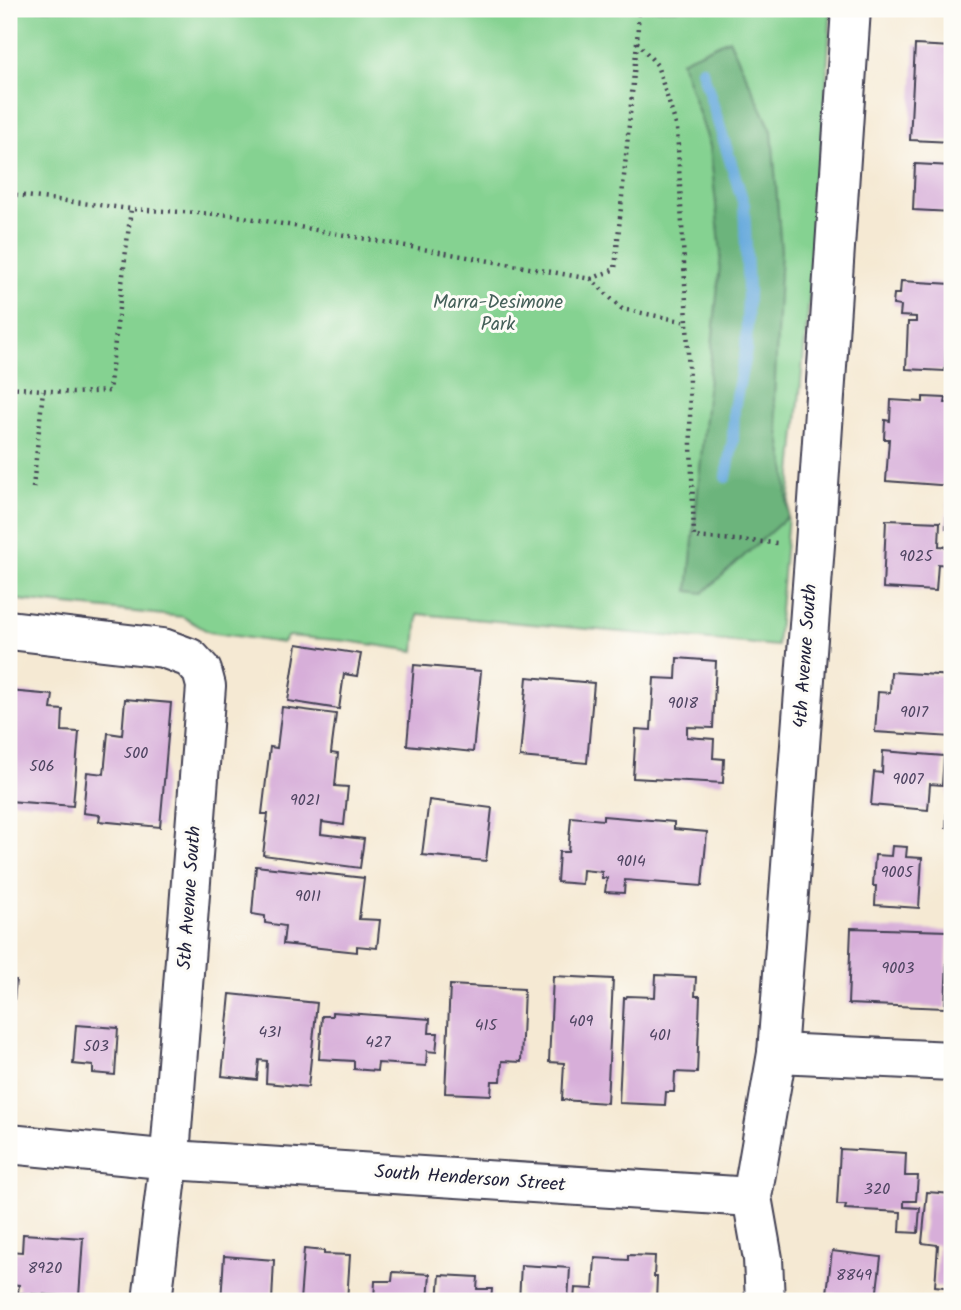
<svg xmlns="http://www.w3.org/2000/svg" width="961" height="1310" font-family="Kalam,sans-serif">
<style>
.green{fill:#85d291;stroke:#547a66;stroke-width:2}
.forest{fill:#6cb47b;stroke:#476b5b;stroke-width:2}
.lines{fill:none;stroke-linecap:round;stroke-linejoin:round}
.stream{stroke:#69abdd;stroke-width:12}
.building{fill:#d7aed9}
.street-casing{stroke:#424052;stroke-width:42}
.path{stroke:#424052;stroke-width:4.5;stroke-dasharray:2 5;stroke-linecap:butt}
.street{stroke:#fff;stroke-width:38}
.labels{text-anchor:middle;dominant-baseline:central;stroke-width:6;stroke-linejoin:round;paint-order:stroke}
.number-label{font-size:16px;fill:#4f4562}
.park-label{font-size:19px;fill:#456059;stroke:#fdfcf7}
.street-label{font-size:19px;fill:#22223b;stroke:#fdfcf7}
</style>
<rect width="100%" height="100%" fill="#fdfcf7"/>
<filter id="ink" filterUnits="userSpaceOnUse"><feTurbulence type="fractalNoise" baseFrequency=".0143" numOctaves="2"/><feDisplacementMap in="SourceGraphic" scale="14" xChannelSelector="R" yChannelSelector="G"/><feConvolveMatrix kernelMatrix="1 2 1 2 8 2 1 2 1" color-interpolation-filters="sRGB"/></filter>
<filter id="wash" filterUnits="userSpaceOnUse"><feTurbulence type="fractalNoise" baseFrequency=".00686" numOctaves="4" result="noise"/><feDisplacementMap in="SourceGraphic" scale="28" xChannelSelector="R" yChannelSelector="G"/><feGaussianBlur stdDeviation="1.57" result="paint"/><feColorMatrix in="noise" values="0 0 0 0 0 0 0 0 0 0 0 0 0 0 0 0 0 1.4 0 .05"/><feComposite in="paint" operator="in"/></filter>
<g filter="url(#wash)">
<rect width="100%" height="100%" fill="#f5e9d3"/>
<path class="green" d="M9 9H831L819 200 789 503 777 646 418 614 415 651 347 641 288 636 282 643 209 632 183 617 9 599Z"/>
<path class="forest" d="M729 39 772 131 781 251 774 401 786 472 788 516 703 593 688 591 721 254 710 146 681 61Z"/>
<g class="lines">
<path class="stream" d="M702 70 744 205 748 291 746 350 734 408 733 440 726 477"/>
</g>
<g id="blocks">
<g class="building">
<path d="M915 45 952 47V142L910 140Z"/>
<path d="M915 164 952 166V212L913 210Z"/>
<path d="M901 281 952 284V349H946L945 371 906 369 908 322H916V317L900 316 901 306 893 305 894 294H900Z"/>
<path d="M923 397 946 398 945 403H952V486L886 481 889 439H884L885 420 890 421 891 400 923 402Z"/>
<path d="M948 488 952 489V528H946Z"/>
<path d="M886 520 940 522 939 546 949 547 948 565 938 564 936 591 883 588Z"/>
<path d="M297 644 361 654 357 676 344 674 339 709 288 701Z"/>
<path d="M677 658 716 661 713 728 687 727V737L714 739 713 758 724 759 723 783 633 778 636 729 651 730 654 678 676 679Z"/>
<path d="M414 665 481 671 473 752 407 745Z"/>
<path d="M891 672 952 676V737L875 732 878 692 890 693Z"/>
<path d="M527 677 594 683 587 763 520 757Z"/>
<path d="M9 691 53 695 51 709 63 710 62 731 79 732 73 806 9 801Z"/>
<path d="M125 699 171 703 160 827 99 821 100 815 83 813 87 772 104 774 108 733 122 735Z"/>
<path d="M282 707 336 714 331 753 338 754 335 786 348 787 344 825 322 822 321 834 364 839 360 868 263 855 268 814H262L270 747 277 748Z"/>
<path d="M883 751 944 756 942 785 930 784 928 810 871 805 874 772 882 773Z"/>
<path d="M948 786 952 787V828H946Z"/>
<path d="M429 800 492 808 486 861 422 855Z"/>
<path d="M603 816 674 822V829L707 832 702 886 625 880 624 893 605 892 607 878H602V872L583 870 582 884 557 882 559 852H568L571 817 603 820Z"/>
<path d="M892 846 907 847 906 857 922 858 919 908 875 905 876 886H873L875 855 891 856Z"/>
<path d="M256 866 364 878 359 919 380 920 377 948 357 946V952L283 944 285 926 265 923V916L252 914Z"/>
<path d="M851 928 948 931 945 1008 848 1004Z"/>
<path d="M656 975 696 977 695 996H700L697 1073 675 1072 674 1092H666L665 1105 619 1103 624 998H626L627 996 655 997Z"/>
<path d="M553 976 613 979 607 1103 562 1100 564 1063 549 1062Z"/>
<path d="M9 980H16L11 1032 9 1031Z"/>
<path d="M450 985 524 989 521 1062 502 1061 501 1081H492L491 1095 445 1093Z"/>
<path d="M230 994 317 1003 308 1087 266 1083 267 1061 259 1060 257 1080 222 1076Z"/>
<path d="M332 1012 430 1019 429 1033H438L436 1052 427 1051 426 1066 378 1063 377 1071 354 1069V1061L319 1059 322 1016H332Z"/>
<path d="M76 1025 118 1028 115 1075 93 1073V1066L73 1064Z"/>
<path d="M840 1149 906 1153 905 1176H918L916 1201H904V1207L920 1208 918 1233 900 1232 901 1212 845 1209 846 1205H837Z"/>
<path d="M927 1192 952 1194V1217L949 1246H952V1288L935 1286 938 1245 922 1243Z"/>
<path d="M23 1234 83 1238 79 1297 18 1293 19 1285 9 1284V1251L22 1252Z"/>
<path d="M304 1249 324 1251V1254L350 1255 347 1301H300Z"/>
<path d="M832 1251 881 1257 876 1299 827 1293Z"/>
<path d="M628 1255 655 1256 654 1277H657L656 1301H574L575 1288 593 1289 595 1258 628 1260Z"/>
<path d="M224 1256 274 1260 272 1301H221Z"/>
<path d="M521 1265 570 1268 568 1301H519Z"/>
<path d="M393 1272 430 1274 428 1301H374L375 1281H392Z"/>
<path d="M440 1275 478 1277 477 1289H492L491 1301H438Z"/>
</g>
</g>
</g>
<g filter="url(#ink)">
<use href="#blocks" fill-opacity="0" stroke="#424052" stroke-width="2"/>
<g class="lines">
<defs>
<g id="street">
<path d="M9 630 163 648 190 658 202 671 206 686 171 1142"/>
<path d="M777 1053 952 1061"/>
<path d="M9 1144 152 1158"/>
<path d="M188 1161 752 1197"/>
<path d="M152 1301 167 1177"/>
<path d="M765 1301 763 1259 752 1197 777 1053 815 545 851 9"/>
</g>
</defs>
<use href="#street" class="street-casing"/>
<g class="path">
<path d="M637 42 657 65 677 128 687 322"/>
<path d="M9 194 131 209 232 215 591 279 622 309 687 322 694 537 777 543"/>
<path d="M591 279 615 269 637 42 639 9"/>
<path d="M9 387 73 393 109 391 131 209"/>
<path d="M33 488 43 390"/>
</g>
<use href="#street" class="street"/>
</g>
</g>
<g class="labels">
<g class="number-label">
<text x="916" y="556">9025</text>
<text x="683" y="703">9018</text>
<text x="914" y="712">9017</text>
<text x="136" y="753">500</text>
<text x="42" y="766">506</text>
<text x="908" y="779">9007</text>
<text x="305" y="800">9021</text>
<text x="631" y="861">9014</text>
<text x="897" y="872">9005</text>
<text x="308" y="896">9011</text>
<text x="898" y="968">9003</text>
<text x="581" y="1021">409</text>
<text x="486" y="1025">415</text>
<text x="270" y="1032">431</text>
<text x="660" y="1035">401</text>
<text x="378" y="1042">427</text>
<text x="96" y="1046">503</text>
<text x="877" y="1189">320</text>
<text x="45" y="1268">8920</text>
<text x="854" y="1275">8849</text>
</g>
<g class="park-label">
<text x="498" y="303">Marra-Desimone<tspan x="498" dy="22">Park</tspan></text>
</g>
<g class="street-label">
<text transform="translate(806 656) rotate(-86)">4th Avenue South</text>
<text transform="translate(190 898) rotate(-86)">5th Avenue South</text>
<text transform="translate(470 1179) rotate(4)">South Henderson Street</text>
</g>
</g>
<rect width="961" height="1310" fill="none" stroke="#fdfcf7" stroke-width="35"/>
</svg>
